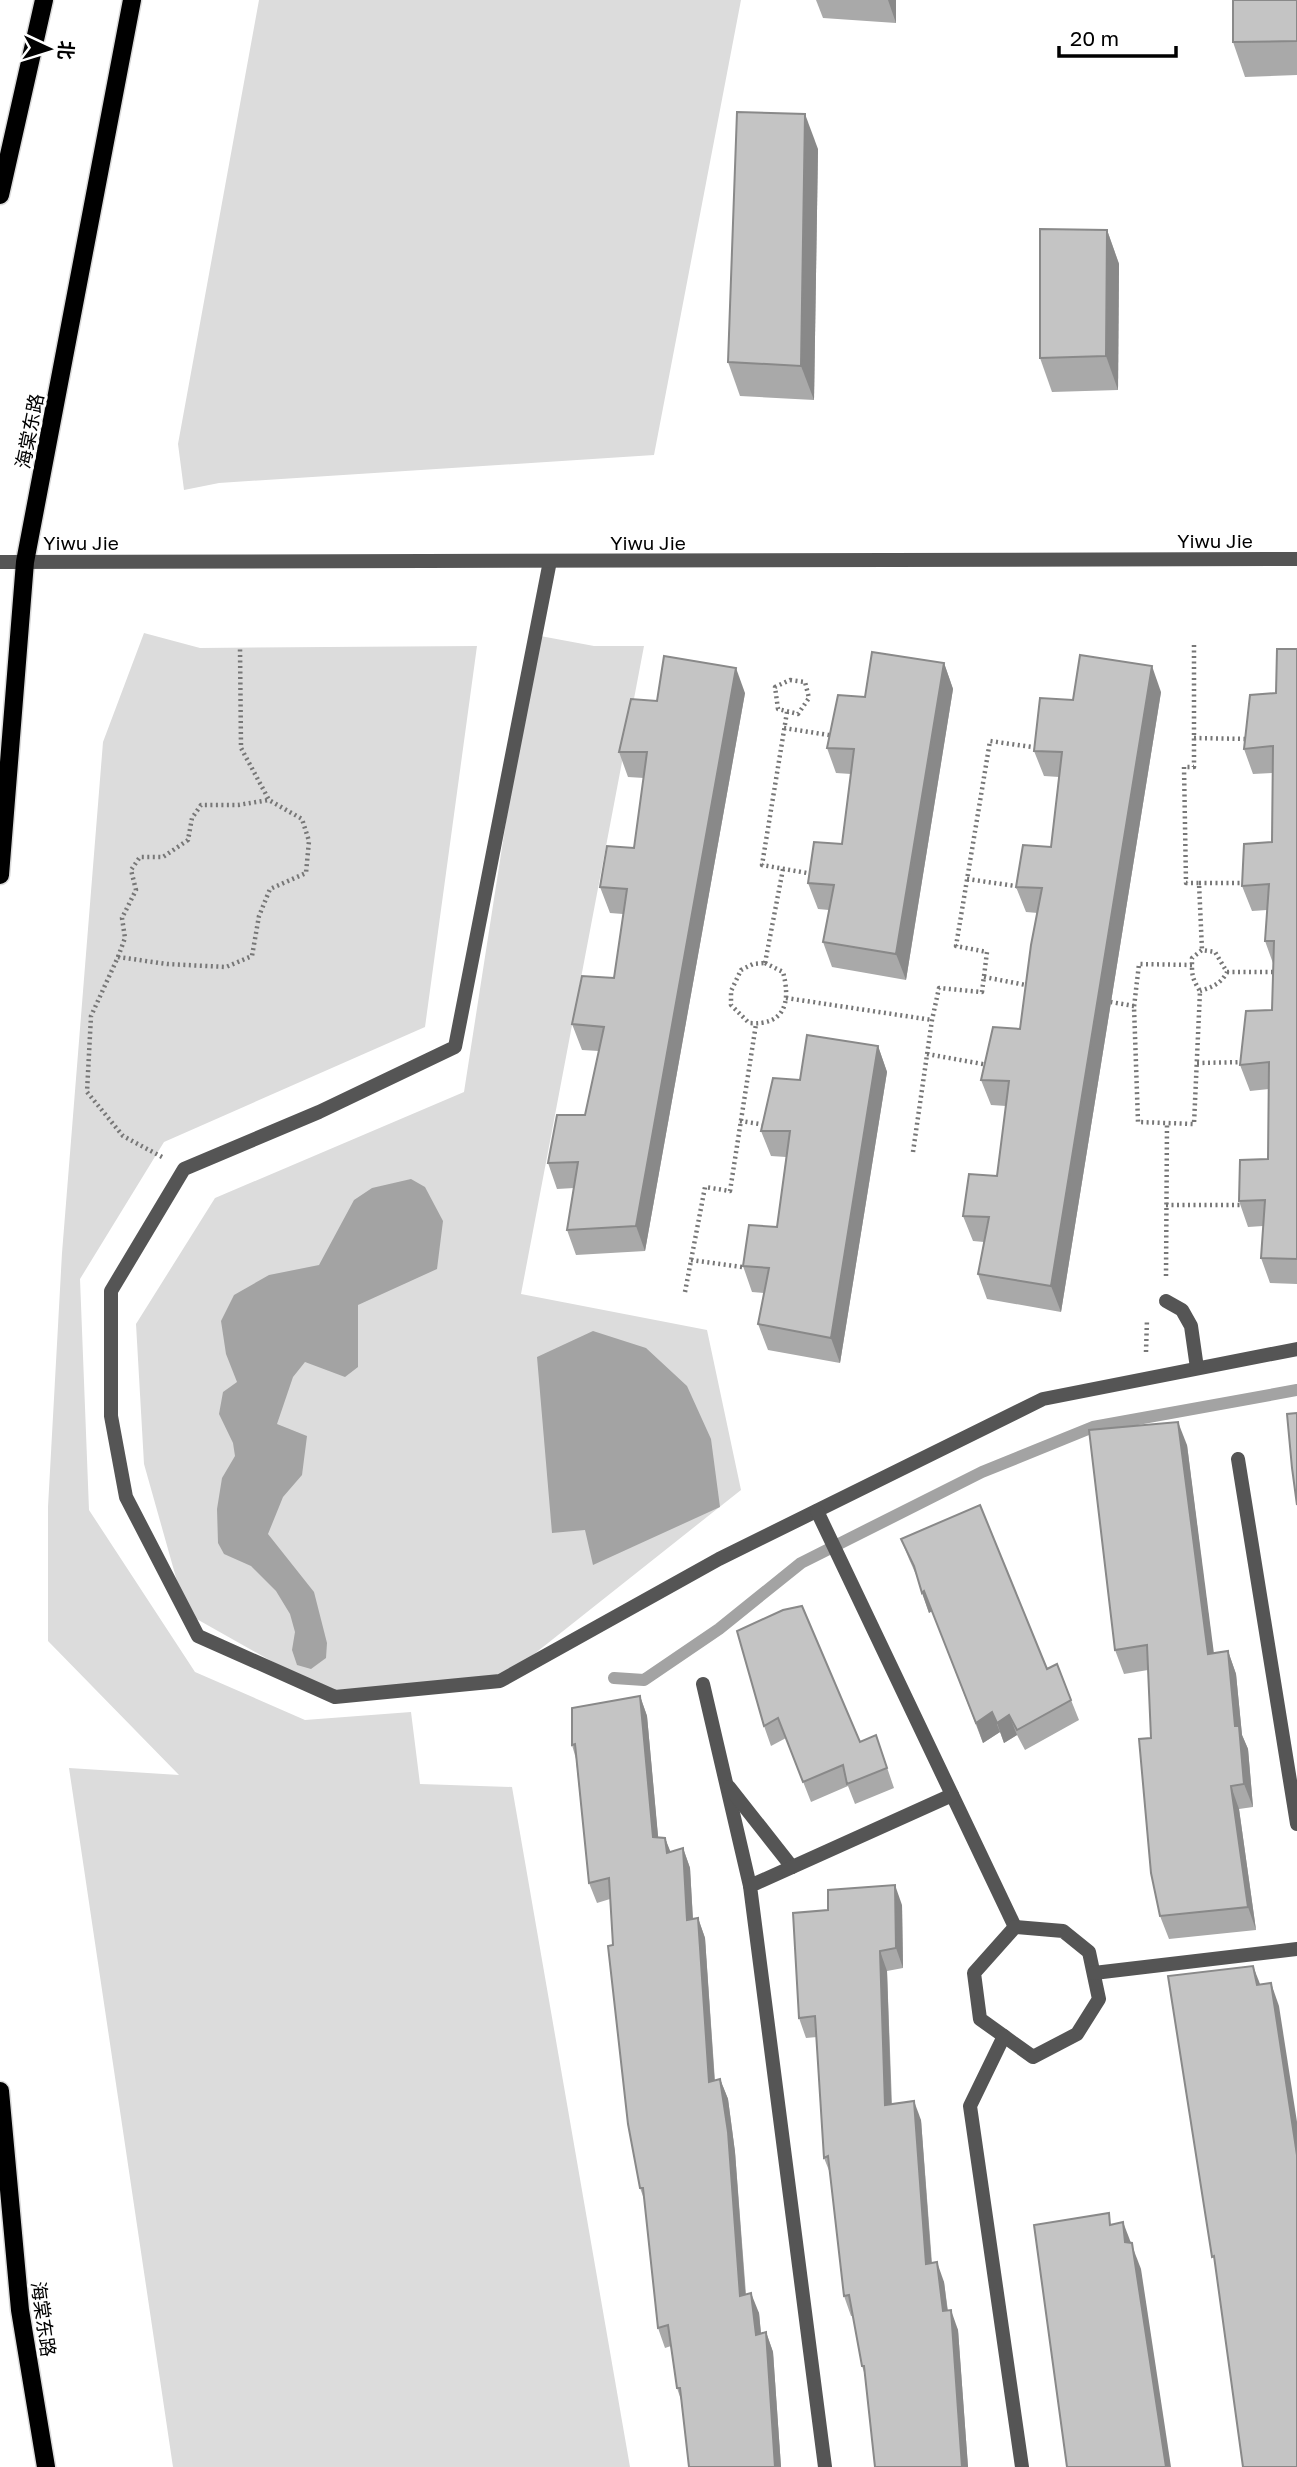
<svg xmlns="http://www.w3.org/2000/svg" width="1297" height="2467" font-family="'Golos Text','Noto Sans SC',sans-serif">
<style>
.green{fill:#dcdcdc}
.water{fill:#a3a3a3}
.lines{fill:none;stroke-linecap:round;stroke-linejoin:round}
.stream{stroke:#a3a3a3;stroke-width:12}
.primary-casing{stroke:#dbdbdb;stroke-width:21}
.path{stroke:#777;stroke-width:4.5;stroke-dasharray:2 3.5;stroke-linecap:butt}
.minor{stroke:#555;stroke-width:14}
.tertiary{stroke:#555;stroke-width:14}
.primary{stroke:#000;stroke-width:18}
.wall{fill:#a9a9a9}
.shaded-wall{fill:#898989}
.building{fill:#c4c4c4;stroke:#898989;stroke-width:2}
.labels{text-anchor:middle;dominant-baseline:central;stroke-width:6;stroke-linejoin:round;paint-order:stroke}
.street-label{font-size:19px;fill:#000;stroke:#fff}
</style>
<rect width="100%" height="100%" fill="#fff"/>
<g class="green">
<path d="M259 0H741L654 455 219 483 184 490 178 444Z"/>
<path d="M144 633 200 648 477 646 425 1027 164 1142 80 1279 89 1510 195 1672 305 1720 411 1712 420 1784 512 1787 630 2467H173L69 1768 179 1775 48 1641V1507L62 1253 103 742Z"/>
<path d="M535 635 594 646H644L521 1294 707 1330 741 1490 500 1681 335 1697 186 1613 144 1464 136 1324 215 1198 464 1092Z"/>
</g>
<g class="water">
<path d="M411 1179 425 1187 443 1221 437 1269 358 1305V1367L345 1377 305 1362 293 1377 277 1424 307 1436 302 1475 283 1497 268 1534 314 1592 327 1643 326 1658 311 1669 297 1665 292 1650 295 1632 290 1614 276 1591 251 1566 224 1554 218 1543 217 1509 222 1478 235 1456 233 1443 219 1414 223 1392 237 1382 226 1354 221 1321 234 1295 269 1275 319 1265 354 1200 372 1188Z"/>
<path d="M593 1331 646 1348 687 1386 711 1439 720 1507 593 1565 585 1530 552 1533 537 1357Z"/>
</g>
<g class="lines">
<path class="stream" d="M614 1678 644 1680 719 1629 801 1563 982 1472 1093 1427 1297 1390"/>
<defs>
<g id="primary">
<path d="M0 195 44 0"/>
<path d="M0 875 25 562 132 0"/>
<path d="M0 2091 20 2310 46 2467"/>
</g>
</defs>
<use href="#primary" class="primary-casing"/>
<g class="path">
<path d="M1194 645V767H1184L1186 883H1199L1202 950"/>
<path d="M790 680 805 682 809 698 798 714 778 709 775 687Z"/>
<path d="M787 712 762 865 807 873"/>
<path d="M784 728 835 736"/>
<path d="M1194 738 1249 739"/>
<path d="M967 879 1022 887"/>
<path d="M1199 883H1247"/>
<path d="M118 957 125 938 122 918 136 890 131 870 140 857H163L188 840 192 818 201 805H238L269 800"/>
<path d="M765 963 783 972C791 1002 785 1026 749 1023L731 1005V991L741 970 753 964Z"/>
<path d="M765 963 783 869"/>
<path d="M1192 965 1139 964 1134 1007 1138 1122 1194 1124 1200 991C1191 977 1192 973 1192 958L1202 950 1215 952 1227 972C1221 984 1212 987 1200 991"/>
<path d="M1227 972H1279"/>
<path d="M984 977 1031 986"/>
<path d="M786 998 932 1020"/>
<path d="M1105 1001 1134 1006"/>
<path d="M927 1054 988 1065"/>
<path d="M1197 1063 1245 1062"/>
<path d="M740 1121 767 1125"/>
<path d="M913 1152 932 1020 939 988 982 992 987 952 956 946 990 741 1039 748"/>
<path d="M162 1157 123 1136 87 1092 91 1016 118 957 167 964 226 967 252 956 259 916 270 889 306 873 309 841 302 819 269 800 241 748 240 647"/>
<path d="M1166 1205H1245"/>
<path d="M691 1260 749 1268"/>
<path d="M1166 1276 1167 1123"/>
<path d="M685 1292 705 1187 730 1191 756 1024"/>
<path d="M1146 1352 1147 1319"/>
</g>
<g class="minor">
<path d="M550 561 455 1047 319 1112 184 1169 111 1291V1416L126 1497 198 1636 335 1697 500 1681 719 1559 1043 1399 1297 1349"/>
<path d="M1166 1301 1182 1310 1191 1326 1197 1368"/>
<path d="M1238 1459 1297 1824"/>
<path d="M817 1511 1015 1927"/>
<path d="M703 1684 750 1886"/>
<path d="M729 1787 792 1867"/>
<path d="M1015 1927 1063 1931 1089 1952 1099 1999 1077 2034 1033 2057 980 2019 974 1973Z"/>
<path d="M1094 1973 1297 1949"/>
<path d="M1004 2036 970 2106 1022 2467"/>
<path d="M825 2467 750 1886 952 1795"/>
</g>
<path class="tertiary" d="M0 562 1297 559"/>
<use href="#primary" class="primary"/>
</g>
<g class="wall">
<path d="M816 0H896V23L823 18Z"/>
<path d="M1297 0V75L1245 77 1233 42Z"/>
<path d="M818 149 814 400 740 396 728 362Z"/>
<path d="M1107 230 1119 264 1118 390 1052 392 1040 358Z"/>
<path d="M1297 649V1284L1270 1283 1261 1258 1263 1226 1248 1227 1239 1201 1268 1159 1269 1089 1250 1091 1240 1065 1272 1010 1274 966 1265 941 1267 910 1252 911 1242 886 1272 842V773L1253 774 1244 749 1276 693Z"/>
<path d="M944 663 953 689 906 980 832 967 823 942 829 910 818 909 808 883 842 844 851 774 836 773 827 748 865 697Z"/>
<path d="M1161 692 1061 1312 987 1299 978 1274 984 1242 973 1241 963 1216 997 1176 1006 1106 991 1105 981 1080 1020 1029 1038 913 1026 912 1016 887 1051 847 1059 777 1044 776 1034 751 1073 700Z"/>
<path d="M745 693 645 1251 576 1255 567 1230 574 1188 557 1189 548 1163 585 1115 599 1051 582 1050 572 1024 614 978 623 914 610 913 600 887 634 848 644 778 628 777 619 752 657 701Z"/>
<path d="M878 1046 887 1072 840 1363 768 1350 758 1324 764 1293 752 1292 743 1266 777 1227 786 1157 771 1156 761 1131 800 1080Z"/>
<path d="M1187 1445 1213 1653 1228 1651 1236 1674 1242 1735 1248 1749 1253 1807 1239 1809 1256 1930 1169 1939 1160 1916 1148 1670 1124 1674 1115 1650Z"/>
<path d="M901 1539 1047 1669 1071 1700 1079 1720 1025 1750 1017 1735 1004 1743 1000 1732 983 1743 932 1611 929 1613 917 1577 909 1559Z"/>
<path d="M737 1631 860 1742 876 1735 894 1788 855 1804 848 1786 811 1802 786 1738 771 1746 764 1726Z"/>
<path d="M640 1696 647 1716 658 1837 665 1838 670 1852 683 1848 690 1868 693 1919 698 1918 705 1938 715 2081 720 2079 728 2099 735 2152 746 2294 759 2313 761 2334 766 2332 773 2352 781 2467H689L681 2400 677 2388 671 2346 665 2348 658 2328 644 2199 640 2188 613 1945 610 1899 597 1903 589 1883 576 1759 572 1745Z"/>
<path d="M902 1905 903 1968 887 1971 892 2104 921 2120 932 2263 944 2282 948 2311 958 2330 968 2467H875L865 2375 862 2366 853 2316H851L844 2296 830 2173 824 2158 817 2037 806 2038 799 2018Z"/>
</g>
<g class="shaded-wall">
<path d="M888 0H896V23Z"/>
<path d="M805 114 818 149 814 400 801 366Z"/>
<path d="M1107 230 1119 264 1118 390 1106 356Z"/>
<path d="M944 663 953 689 906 980 896 954Z"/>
<path d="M1152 666 1161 692 1061 1312 1051 1286Z"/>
<path d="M736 668 745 693 645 1251 636 1226Z"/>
<path d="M878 1046 887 1072 840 1363 831 1338Z"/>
<path d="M1178 1422 1187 1445 1217 1677 1208 1654Z"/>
<path d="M924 1591 932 1611 929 1613 922 1593Z"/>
<path d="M1228 1651 1236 1674 1242 1735 1248 1749 1253 1807 1244 1784 1235 1726Z"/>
<path d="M640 1696 647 1716 660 1857 653 1837Z"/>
<path d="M992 1712 1000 1732 983 1743 976 1723Z"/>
<path d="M1009 1715 1017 1735 1004 1743 997 1723Z"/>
<path d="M1231 1786 1239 1809 1256 1930 1248 1907Z"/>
<path d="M665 1838 673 1858 667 1853Z"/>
<path d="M683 1848 690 1868 694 1940 687 1920Z"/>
<path d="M895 1885 902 1905 903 1968 896 1948Z"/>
<path d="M698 1918 705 1938 716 2102 709 2082Z"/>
<path d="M880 1951 887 1971 892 2125 885 2105Z"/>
<path d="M1253 1966 1262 1989 1257 1985Z"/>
<path d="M1271 1983 1279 2006 1297 2122V2155Z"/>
<path d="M720 2079 728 2099 735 2152 747 2316 740 2296Z"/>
<path d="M914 2101 921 2120 933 2284 926 2264Z"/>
<path d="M1123 2222 1141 2269 1171 2467H1166L1125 2242Z"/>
<path d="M937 2262 944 2282 950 2331 943 2311Z"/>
<path d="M751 2293 759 2313 763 2355 756 2335Z"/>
<path d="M951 2310 958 2330 968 2467H962Z"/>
<path d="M766 2332 773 2352 781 2467H775Z"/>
</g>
<g class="building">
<path d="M1233 0H1297V41L1233 42Z"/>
<path d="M737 112 805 114 801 366 728 362Z"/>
<path d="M1040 229 1107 230 1106 356 1040 358Z"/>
<path d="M1277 649H1297V1259L1261 1258 1265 1200 1239 1201 1240 1160 1268 1159 1269 1062 1240 1065 1246 1011 1272 1010 1274 941H1265L1269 884 1242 886 1244 844 1272 842 1273 746 1244 749 1250 695 1276 693Z"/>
<path d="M872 652 944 663 896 954 823 942 834 885 808 883 814 842 842 844 854 749 827 748 838 695 865 697Z"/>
<path d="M1080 655 1152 666 1051 1286 978 1274 989 1217 963 1216 969 1174 997 1176 1009 1081 981 1080 993 1027 1020 1029 1031 945 1042 888 1016 887 1023 845 1051 847 1062 752 1034 751 1040 698 1073 700Z"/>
<path d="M664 656 736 668 636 1226 567 1230 578 1162 548 1163 557 1115H585L604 1027 572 1024 582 976 614 978 627 889 600 887 607 846 634 848 647 752H619L631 699 657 701Z"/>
<path d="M807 1035 878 1046 831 1338 758 1324 769 1268 743 1266 749 1225 777 1227 790 1131H761L773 1078 800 1080Z"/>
<path d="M1297 1413V1505L1292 1468 1287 1414Z"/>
<path d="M1178 1422 1208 1654 1228 1651 1235 1726H1239L1244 1784 1231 1786 1248 1907 1160 1916 1151 1873 1139 1739 1151 1738 1147 1645 1115 1650 1089 1430Z"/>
<path d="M980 1505 1047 1669 1057 1664 1071 1700 1017 1730 1009 1715 997 1723 992 1712 976 1723 924 1591 922 1593 914 1566 901 1539Z"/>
<path d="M802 1606 860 1742 876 1735 887 1768 847 1784 843 1765 803 1782 778 1718 764 1726 737 1631 783 1610Z"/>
<path d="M640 1696 653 1837 665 1838 667 1853 683 1848 687 1920 698 1918 709 2082 720 2079 728 2132 740 2296 751 2293 756 2335 766 2332 775 2467H689L680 2388H677L668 2325 658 2328 643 2188H640L628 2124 608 1946 613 1945 609 1878 589 1883 575 1744 572 1745V1708Z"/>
<path d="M895 1885 896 1948 880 1951 885 2105 914 2101 926 2264 937 2262 943 2311 951 2310 962 2467H875L864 2366H862L849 2295 844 2296 828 2156 824 2158 815 2016 799 2018 793 1913 828 1910V1890Z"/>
<path d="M1253 1966 1257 1985 1271 1983 1297 2155V2467H1243L1214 2256 1212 2257 1168 1976Z"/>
<path d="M1109 2213 1110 2225 1123 2222 1125 2242 1132 2243 1166 2467H1067L1034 2225Z"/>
</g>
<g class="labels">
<g class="street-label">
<text transform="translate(29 431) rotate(-79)">海棠东路</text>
<text x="1215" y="540">Yiwu Jie</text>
<text x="81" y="542">Yiwu Jie</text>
<text x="648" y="542">Yiwu Jie</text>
<text transform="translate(44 2319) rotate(82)">海棠东路</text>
</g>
</g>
<g transform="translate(49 49) rotate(94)" stroke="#ffffff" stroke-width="5" paint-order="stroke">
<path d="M0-5L12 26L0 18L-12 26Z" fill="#000000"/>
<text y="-10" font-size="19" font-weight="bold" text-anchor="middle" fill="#000000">北</text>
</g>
<path d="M1059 46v10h117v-10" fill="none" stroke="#000000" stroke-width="3.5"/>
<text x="1070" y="46" font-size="21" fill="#000000" stroke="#ffffff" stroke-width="5" paint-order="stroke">20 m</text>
</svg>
